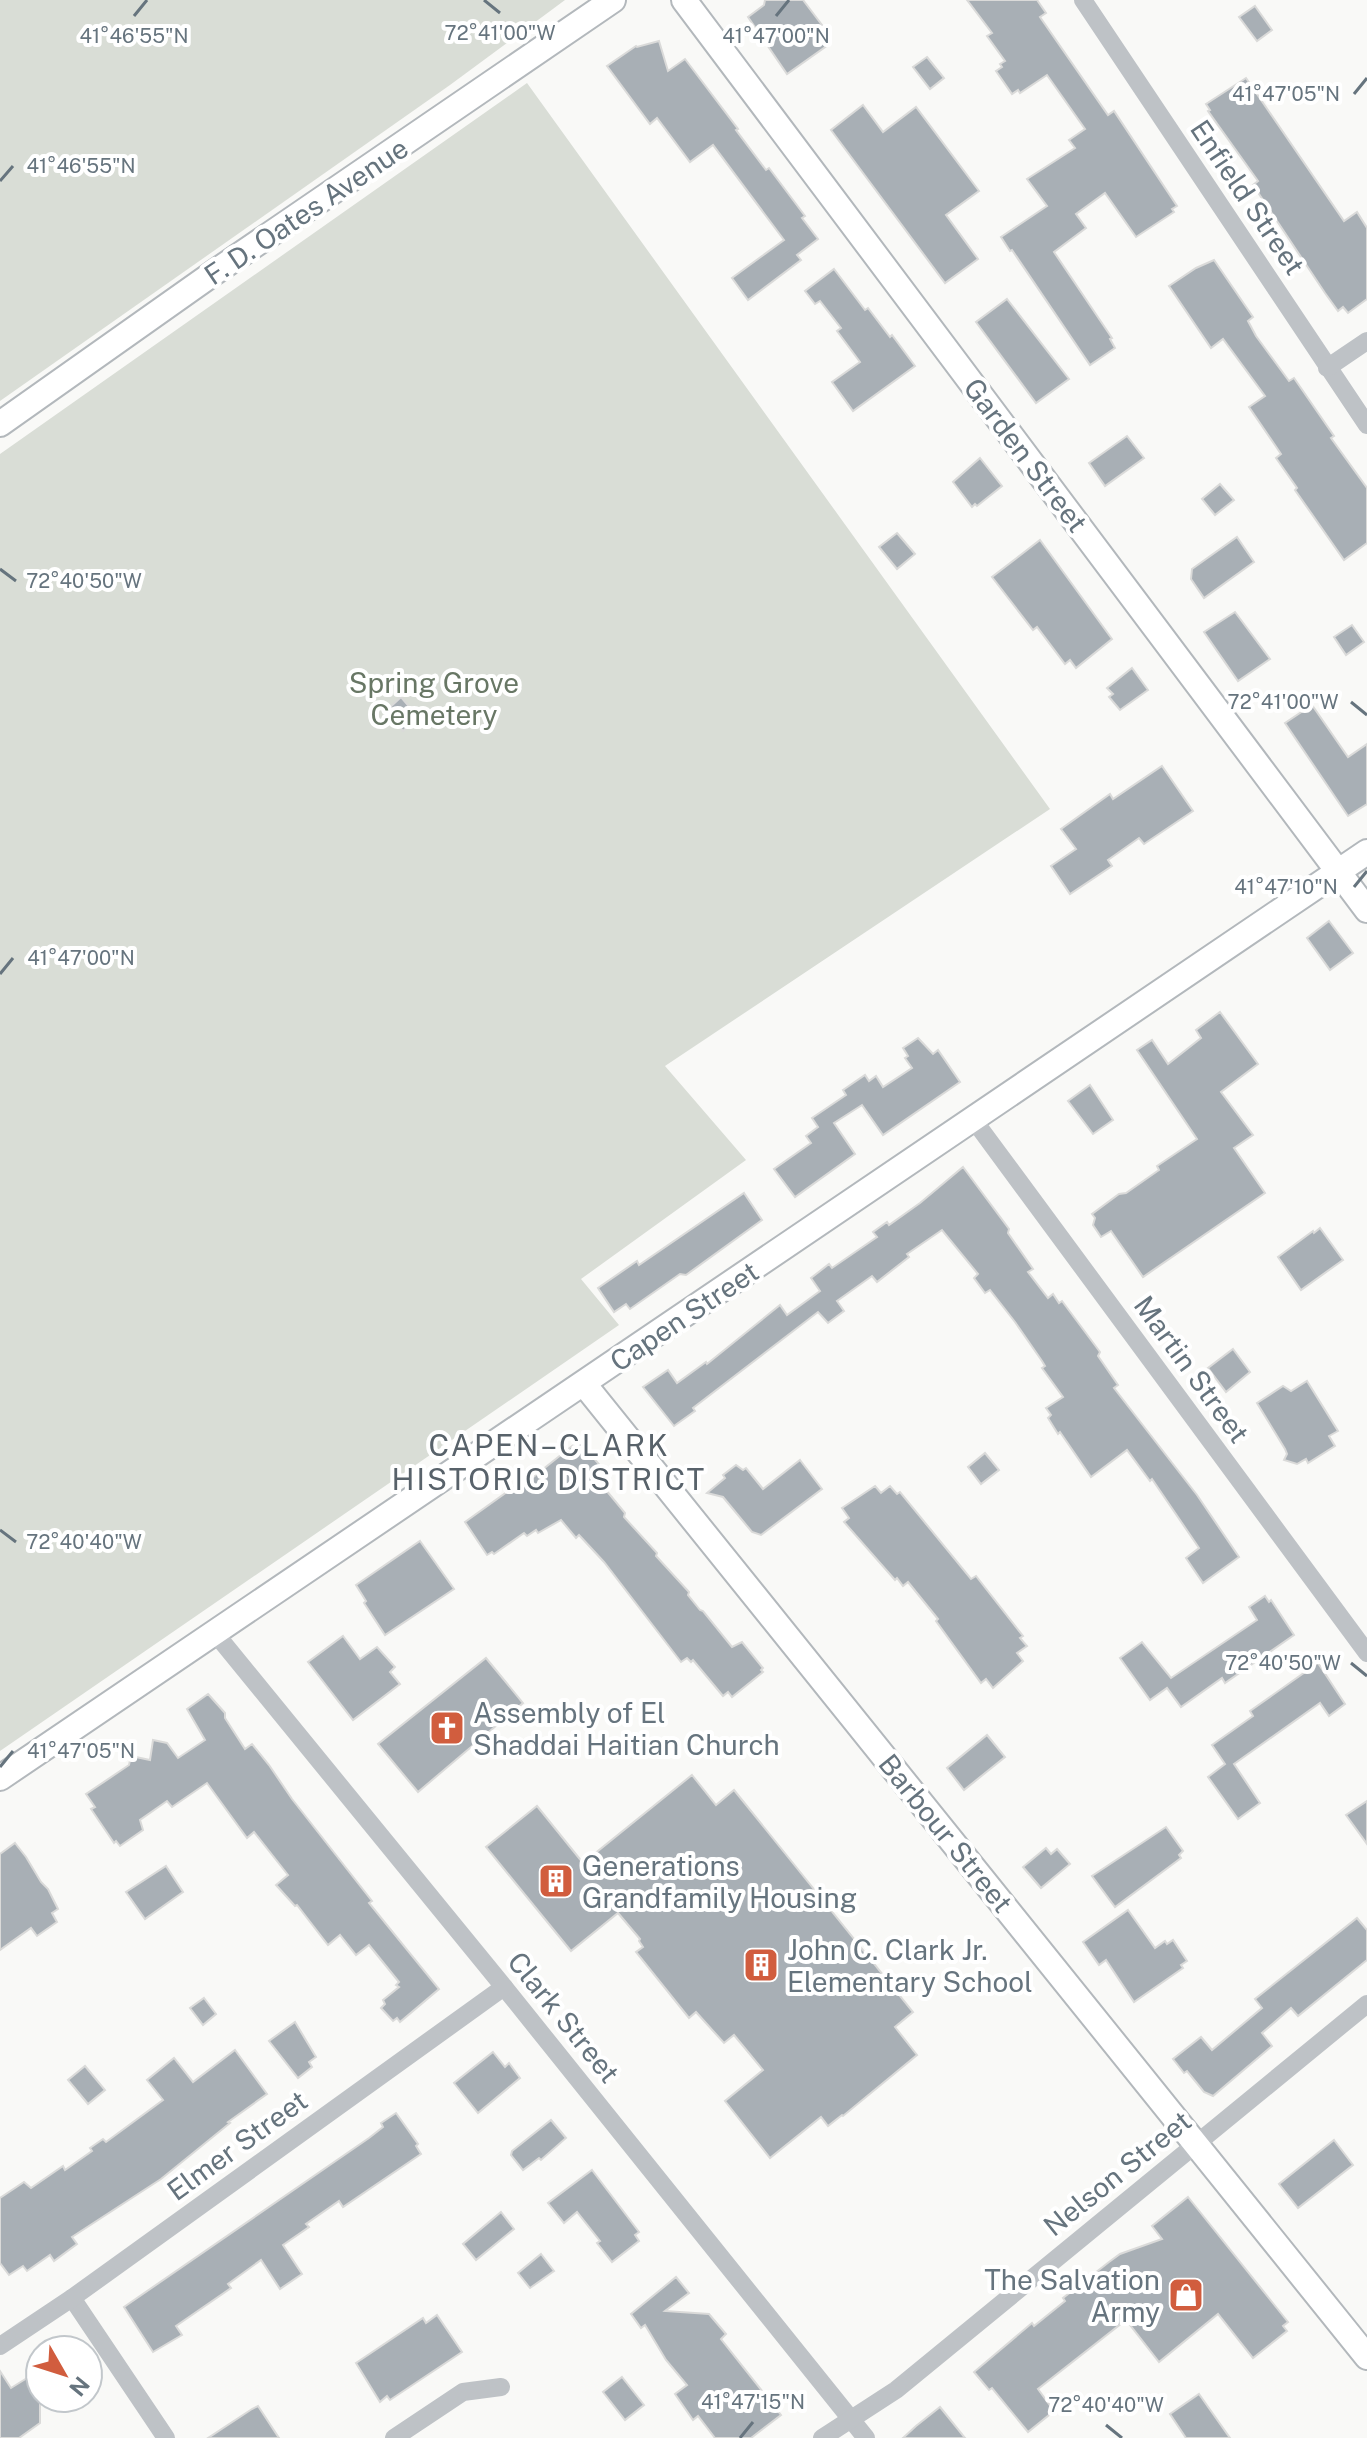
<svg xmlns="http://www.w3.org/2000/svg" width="1367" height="2438" font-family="'Public Sans',sans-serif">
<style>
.green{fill:#d9ddd6}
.building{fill:#a8afb5;stroke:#dadad9;stroke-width:2}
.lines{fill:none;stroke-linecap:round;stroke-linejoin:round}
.secondary-casing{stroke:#b3b8bc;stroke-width:28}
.street{stroke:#bec2c6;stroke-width:18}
.secondary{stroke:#fff;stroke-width:24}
.ticks{fill:none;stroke:#66747e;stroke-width:3}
.labels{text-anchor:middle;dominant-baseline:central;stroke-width:8;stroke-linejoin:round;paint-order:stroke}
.street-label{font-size:28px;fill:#66747e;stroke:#fff}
.park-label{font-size:28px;fill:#687765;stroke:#fff}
.poi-label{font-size:28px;fill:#66747e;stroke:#fff;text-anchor:start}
.neighbourhood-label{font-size:30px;letter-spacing:2px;fill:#58626a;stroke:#fff}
.ticks-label{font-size:20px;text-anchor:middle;fill:#66747e;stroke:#fff;stroke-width:8;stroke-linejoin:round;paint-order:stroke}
</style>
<rect width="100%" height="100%" fill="#f9f9f7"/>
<g class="green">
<path d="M0 0H565L450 85 0 401Z"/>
<path d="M527 83 1050 809 665 1066 746 1160 581 1279 619 1325 0 1751V454Z"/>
</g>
<g class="building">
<path d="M765 0H803L825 29 819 33 828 45 787 74 748 17 764 5Z"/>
<path d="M967 0H1037L1046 13 1040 17 1108 115 1114 111 1177 206 1172 209 1174 212 1136 237 1105 193 1076 214 1086 228 1054 252 1112 338 1110 339 1115 348 1090 365 1012 250 1010 251 1001 237 1047 206 1027 179 1075 148 1069 140 1085 129 1047 75 1020 93 1018 90 1012 94 996 71 1002 67 1000 64 1005 61 987 36 992 33Z"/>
<path d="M1255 6 1272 30 1257 41 1239 17Z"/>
<path d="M659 41 668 71 685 59 738 129 736 130 766 170 769 168 805 216 802 218 818 239 797 255 801 260 748 300 732 278 784 240 713 145 690 162 657 118 650 124 607 66 636 46 637 47Z"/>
<path d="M927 57 944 78 930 89 913 67Z"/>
<path d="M1246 78 1344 221 1357 212 1367 228V299L1348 313 1343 307 1338 311 1325 293 1253 185 1258 181 1208 111 1210 110 1206 104Z"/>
<path d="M863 105 883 132 916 107 979 191 946 215 978 259 945 283 831 130Z"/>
<path d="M1214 260 1253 317 1248 321 1256 336 1289 381 1294 378 1334 436 1331 438 1367 488V543L1344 560 1295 490 1297 488 1276 458 1281 454 1249 407 1265 396 1223 339 1211 348 1169 286 1196 268Z"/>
<path d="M834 269 865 310 868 308 890 337 892 335 915 366 853 411 832 382 860 362 837 331 841 328 820 301 815 304 805 291Z"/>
<path d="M1007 299 1069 379 1036 403 976 322Z"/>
<path d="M1127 436 1144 458 1105 486 1089 463Z"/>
<path d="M980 458 1002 486 977 506 975 504 972 507 953 482Z"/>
<path d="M1220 484 1234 500 1215 515 1202 499Z"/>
<path d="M897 533 915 554 897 569 879 547Z"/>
<path d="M1237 537 1254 562 1204 598 1191 579 1192 569Z"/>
<path d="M1040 540 1112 639 1076 668 1070 660 1065 664 1037 627 1033 630 992 577Z"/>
<path d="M1235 612 1270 659 1238 681 1204 632Z"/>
<path d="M1352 625 1364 642 1346 655 1334 637Z"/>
<path d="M1132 668 1148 690 1120 710 1109 697 1113 694 1107 688Z"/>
<path d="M401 697 418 717 403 731 386 711Z"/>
<path d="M1312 705 1348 757 1367 744V804L1348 816 1285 723Z"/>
<path d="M1162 766 1193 811 1144 844 1139 838 1108 860 1112 866 1070 894 1051 866 1076 849 1061 829 1110 794 1113 799Z"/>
<path d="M1329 921 1353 953 1330 970 1307 938Z"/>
<path d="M1220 1012 1258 1064 1221 1092 1253 1135 1234 1148 1265 1193 1143 1277 1111 1231 1101 1237 1093 1225 1095 1218 1092 1214 1119 1194 1126 1193 1159 1170 1157 1166 1197 1139 1137 1050 1152 1040 1168 1064 1201 1038 1196 1030Z"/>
<path d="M918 1038 933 1054 938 1050 960 1082 883 1135 862 1105 834 1123 855 1154 795 1197 774 1169 811 1143 806 1136 818 1127 812 1118 846 1095 843 1090 865 1075 869 1081 876 1076 883 1087 912 1068 905 1058 908 1056 903 1048Z"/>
<path d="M1090 1085 1113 1120 1093 1134 1068 1101Z"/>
<path d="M963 1167 1009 1229 1008 1233 1033 1269 1028 1272 1048 1298 1053 1294 1059 1303 1062 1301 1100 1352 1098 1356 1118 1385 1114 1388 1197 1495 1239 1557 1203 1583 1186 1558 1199 1548 1152 1479 1150 1481 1127 1450 1091 1477 1060 1432 1058 1434 1048 1418 1051 1415 1046 1408 1063 1397 1042 1368 1045 1366 1042 1361 1015 1322 990 1290 985 1293 974 1278 978 1274 942 1230 907 1254 909 1257 877 1282 872 1276 837 1301 844 1311 828 1323 818 1312 693 1408 695 1411 674 1426 643 1387 668 1370 677 1383 706 1362 707 1364 780 1305 787 1315 820 1291 811 1278 829 1264 832 1268 877 1237 873 1232 887 1222 889 1225 920 1203Z"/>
<path d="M744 1193 762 1220 686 1275 680 1274 630 1309 626 1304 614 1312 598 1288 637 1261 639 1265Z"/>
<path d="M1320 1228 1343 1260 1301 1290 1278 1257 1313 1231 1314 1233Z"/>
<path d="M1233 1349 1250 1372 1226 1392 1208 1368Z"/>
<path d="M1307 1381 1338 1431 1329 1436 1335 1446 1308 1463 1306 1459 1297 1464 1284 1460 1287 1454 1285 1449 1257 1403 1283 1386 1291 1391Z"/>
<path d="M577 1442 579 1444 581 1443 603 1469 596 1478 625 1513 624 1517 657 1553 656 1556 689 1592 688 1595 700 1610 703 1611 732 1647 742 1642 763 1668 761 1670 763 1672 732 1697 728 1692 723 1696 693 1660 691 1662 687 1658 681 1662 604 1562 579 1535 576 1538 561 1520 538 1533 536 1530 527 1536 524 1533 494 1554 492 1552 487 1555 465 1522 525 1479 527 1482Z"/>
<path d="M985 1453 999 1470 981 1484 968 1467Z"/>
<path d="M800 1460 822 1489 761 1535 752 1532 723 1497 707 1493 725 1478 723 1475 736 1465 743 1470 746 1468 763 1489Z"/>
<path d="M875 1486 881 1493 890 1486 897 1494 900 1492 971 1579 976 1576 1023 1636 1020 1638 1027 1646 1017 1653 1023 1661 993 1688 986 1679 981 1683 936 1621 938 1619 908 1582 903 1586 897 1578 895 1580 844 1522 849 1518 842 1508Z"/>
<path d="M420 1541 454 1589 385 1635 364 1603 366 1601 356 1585Z"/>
<path d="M1265 1596 1269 1602 1271 1600 1294 1635 1225 1683 1222 1678 1181 1707 1167 1688 1150 1700 1120 1658 1142 1642 1171 1678 1257 1620 1249 1607Z"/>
<path d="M343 1636 360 1659 377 1647 395 1667 390 1672 400 1684 353 1720 308 1662Z"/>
<path d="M486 1658 523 1703 418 1792 378 1744Z"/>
<path d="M1318 1663 1345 1704 1329 1716 1320 1703 1234 1764 1260 1803 1238 1819 1208 1777 1225 1764 1212 1745 1253 1716 1250 1711Z"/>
<path d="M208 1694 225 1713V1718L245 1749 252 1744 269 1765 292 1799 372 1901 369 1903 439 1989 400 2022 397 2018 393 2021 381 2008 385 2004 383 2000 399 1987 396 1985 399 1982 369 1945 356 1955 340 1935 328 1945 297 1905 295 1906 276 1885 288 1875 254 1832 247 1838 207 1783 172 1807 167 1801 140 1820 143 1830 120 1846 116 1841 114 1843 91 1809 95 1807 86 1794 129 1765 131 1756 150 1760 153 1740 167 1743 178 1758 205 1740 187 1709Z"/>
<path d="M987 1735 1005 1757 964 1790 947 1768Z"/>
<path d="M692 1775 716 1805 734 1790 913 2012 895 2027 917 2055 843 2116 842 2115 828 2126 821 2117 770 2158 725 2101 763 2070 734 2035 724 2043 696 2012 689 2018 636 1952 643 1947 639 1941 640 1939 618 1913 571 1951 486 1847 537 1806 583 1863Z"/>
<path d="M1367 1801V1844L1346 1815Z"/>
<path d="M1166 1827 1183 1851 1179 1855 1181 1858 1115 1907 1092 1876Z"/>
<path d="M15 1843 26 1857 41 1882 48 1889 58 1909 52 1913 57 1922 37 1936 31 1928 0 1950V1854Z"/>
<path d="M1046 1848 1051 1854 1057 1849 1070 1864 1041 1888 1023 1867Z"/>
<path d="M166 1866 183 1892 145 1919 126 1892Z"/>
<path d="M1128 1910 1155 1948 1165 1941 1167 1944 1173 1940 1187 1961 1181 1965 1183 1968 1134 2002 1106 1960 1099 1965 1083 1942Z"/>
<path d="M1357 1918 1367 1930V1960L1298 2016 1291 2008 1262 2033 1272 2046 1213 2096 1204 2092 1187 2071 1184 2073 1173 2059 1201 2037 1212 2050 1262 2008 1255 1999Z"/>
<path d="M204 1998 216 2014 203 2025 190 2008Z"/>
<path d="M295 2022 316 2057 309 2062 312 2067 298 2078 269 2041Z"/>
<path d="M235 2050 267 2094 228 2122 230 2123 161 2179 72 2237 77 2244 54 2261 50 2255 27 2271 23 2266 9 2275 0 2263V2198L24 2182 31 2188 63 2166 65 2170 92 2151 90 2148 103 2139 106 2142 163 2100 147 2080 174 2058 193 2082Z"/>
<path d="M493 2052 505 2067 509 2063 520 2078 478 2113 454 2083Z"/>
<path d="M85 2066 105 2090 88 2104 68 2080Z"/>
<path d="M396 2113 418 2144 416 2146 421 2154 343 2207 339 2201 306 2224 309 2227 283 2245 302 2274 280 2289 261 2260 228 2284 231 2288 176 2326 182 2335 153 2352 124 2307 369 2138 383 2127 381 2123Z"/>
<path d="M551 2120 566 2138 541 2160 539 2158 523 2170 511 2155 512 2151Z"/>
<path d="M1334 2140 1353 2165 1298 2208 1279 2184Z"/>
<path d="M592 2170 639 2232 635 2235 639 2241 612 2262 597 2243 600 2241 577 2212 564 2223 548 2203Z"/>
<path d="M1188 2197 1288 2322 1283 2326 1287 2331 1253 2358 1218 2314 1159 2362 1126 2320 1038 2389 1054 2411 1028 2432 992 2388 989 2390 974 2372 1032 2323 1034 2326 1065 2301 1063 2298 1109 2262 1120 2254 1162 2239 1152 2226Z"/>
<path d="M501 2212 514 2229 476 2260 463 2244Z"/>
<path d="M541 2254 554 2271 530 2288 518 2273Z"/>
<path d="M676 2277 689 2293 665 2311 709 2314 726 2334 721 2339 781 2415 751 2438H715L698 2416 693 2420 675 2394 687 2385 666 2360 645 2325 641 2328 631 2314Z"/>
<path d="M437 2315 462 2352 390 2400 387 2396 380 2402 356 2363 423 2318 426 2323Z"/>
<path d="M40 2370V2423L19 2438H0V2371L11 2388Z"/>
<path d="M622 2377 644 2405 625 2420 603 2392Z"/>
<path d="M1199 2394 1230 2438H1186L1170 2414Z"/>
<path d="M258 2406 279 2438H208L252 2409Z"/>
<path d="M940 2407 965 2438H903L916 2426Z"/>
</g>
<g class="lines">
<defs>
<g id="secondary">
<path d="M684 0 1367 910"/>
<path d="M0 424 215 272 613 0"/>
<path d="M584 1384 1367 2357"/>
<path d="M0 1778 1367 852"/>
</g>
</defs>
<use href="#secondary" class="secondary-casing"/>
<g class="street">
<path d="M1083 0 1367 425"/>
<path d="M1327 368 1367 341"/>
<path d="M973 1119 1367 1653"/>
<path d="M215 1633 504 1987 866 2438"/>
<path d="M72 2298 166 2438"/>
<path d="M0 2346 72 2298 504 1987"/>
<path d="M394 2438 463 2392 501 2387"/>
<path d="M822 2438 896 2390 1367 2004"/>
</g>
<use href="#secondary" class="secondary"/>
</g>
<path class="ticks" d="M484 0 500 13M134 16 147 0M776 16 789 0M1354 94 1367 78M0 181 13 166M0 569 16 581M1351 702 1367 715M1354 887 1367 871M0 974 13 958M0 1530 16 1542M1351 1663 1367 1676M0 1767 13 1751M1106 2425 1122 2438M740 2438 753 2422"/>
<defs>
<symbol id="church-square" viewBox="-11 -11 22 22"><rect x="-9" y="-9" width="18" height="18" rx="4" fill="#d15d3e" stroke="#fff"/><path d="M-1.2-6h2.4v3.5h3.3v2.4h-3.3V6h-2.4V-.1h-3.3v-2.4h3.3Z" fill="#fff"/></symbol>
<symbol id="building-square" viewBox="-11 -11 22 22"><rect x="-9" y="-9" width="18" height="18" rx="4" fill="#d15d3e" stroke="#fff"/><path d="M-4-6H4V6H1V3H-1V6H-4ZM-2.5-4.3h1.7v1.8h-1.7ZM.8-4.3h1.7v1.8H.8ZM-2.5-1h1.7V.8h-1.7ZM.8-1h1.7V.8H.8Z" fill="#fff"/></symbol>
<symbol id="shop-square" viewBox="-11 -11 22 22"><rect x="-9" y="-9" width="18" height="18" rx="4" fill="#d15d3e" stroke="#fff"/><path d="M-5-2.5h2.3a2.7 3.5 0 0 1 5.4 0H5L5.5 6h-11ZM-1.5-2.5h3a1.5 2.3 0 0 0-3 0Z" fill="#fff"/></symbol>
</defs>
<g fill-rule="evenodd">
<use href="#church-square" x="427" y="1708" width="40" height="40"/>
<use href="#building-square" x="536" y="1861" width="40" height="40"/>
<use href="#building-square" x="741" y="1945" width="40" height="40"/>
<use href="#shop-square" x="1166" y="2275" width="40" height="40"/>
</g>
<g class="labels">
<g class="street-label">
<text transform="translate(1248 197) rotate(56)">Enfield Street</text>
<text transform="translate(306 211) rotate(-34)">F. D. Oates Avenue</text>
<text transform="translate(1026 455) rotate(53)">Garden Street</text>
<text transform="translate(684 1316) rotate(-34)">Capen Street</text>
<text transform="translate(1192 1369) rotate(54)">Martin Street</text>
<text transform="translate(946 1833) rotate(51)">Barbour Street</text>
<text transform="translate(564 2017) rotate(51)">Clark Street</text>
<text transform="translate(237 2145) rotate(-36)">Elmer Street</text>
<text transform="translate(1117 2173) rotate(-39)">Nelson Street</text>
</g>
<g class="park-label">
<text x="434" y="682">Spring Grove<tspan x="434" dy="32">Cemetery</tspan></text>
</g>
<g class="poi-label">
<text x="473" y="1712">Assembly of El<tspan x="473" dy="32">Shaddai Haitian Church</tspan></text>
<text x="582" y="1865">Generations<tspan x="582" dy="32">Grandfamily Housing</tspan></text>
<text x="787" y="1949">John C. Clark Jr.<tspan x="787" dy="32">Elementary School</tspan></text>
<text x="1160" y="2279" text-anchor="end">The Salvation<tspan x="1160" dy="32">Army</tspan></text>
</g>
<g class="neighbourhood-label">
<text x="549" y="1445">CAPEN–CLARK<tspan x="549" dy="34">HISTORIC DISTRICT</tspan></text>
</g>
</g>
<g class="ticks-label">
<text x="500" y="40">72°41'00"W</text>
<text x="134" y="43">41°46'55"N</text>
<text x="776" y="43">41°47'00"N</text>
<text x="1286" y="101">41°47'05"N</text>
<text x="81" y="173">41°46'55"N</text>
<text x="84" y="588">72°40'50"W</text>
<text x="1283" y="709">72°41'00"W</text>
<text x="1286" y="894">41°47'10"N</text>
<text x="81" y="965">41°47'00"N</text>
<text x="84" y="1549">72°40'40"W</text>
<text x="1283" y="1670">72°40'50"W</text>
<text x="81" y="1758">41°47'05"N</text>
<text x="753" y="2409">41°47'15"N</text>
<text x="1106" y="2412">72°40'40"W</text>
</g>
<g transform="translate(64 2374) rotate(129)"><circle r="38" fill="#ffffff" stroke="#c2c7cb" stroke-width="2"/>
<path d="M0-6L14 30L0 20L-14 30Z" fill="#d15d3e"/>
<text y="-12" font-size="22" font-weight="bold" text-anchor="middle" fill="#66747e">N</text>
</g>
</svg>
